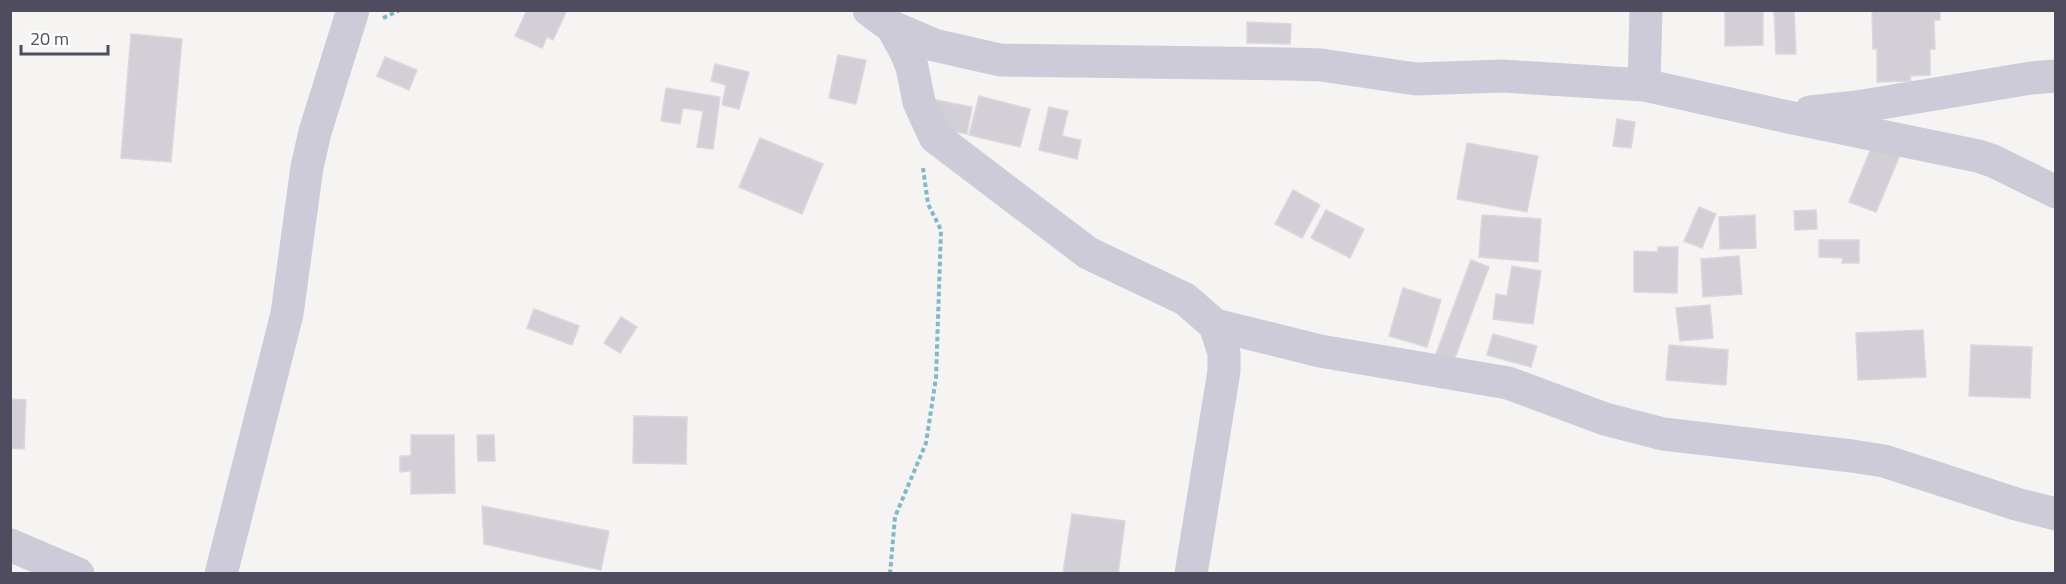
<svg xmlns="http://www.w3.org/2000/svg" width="2066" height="584" font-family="'Titillium Web',sans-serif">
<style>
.building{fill:#d2d0d6;stroke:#dad7dd;stroke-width:1.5}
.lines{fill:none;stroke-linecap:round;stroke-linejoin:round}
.path{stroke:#82b8c8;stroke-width:4;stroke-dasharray:4.5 3;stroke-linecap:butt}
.street{stroke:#cdcbd8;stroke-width:33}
</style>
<rect width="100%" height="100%" fill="#f5f4f3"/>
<g class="building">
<path d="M527 10H567L553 40 547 37 542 48 515 36Z"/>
<path d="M1725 10H1763V45L1725 46Z"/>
<path d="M1774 10H1794L1796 54H1776Z"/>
<path d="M1872 10H1940V20H1934L1935 49H1930V75L1910 76 1911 81 1877 82V49H1873Z"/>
<path d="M1247 22 1291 24 1290 44 1247 43Z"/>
<path d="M131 34 182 39 171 162 121 158Z"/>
<path d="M838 55 866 60 856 104 829 98Z"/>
<path d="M385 57 417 70 409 90 377 76Z"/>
<path d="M715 64 749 72 739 109 722 105 726 85 711 81Z"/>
<path d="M666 88 720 97 713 149 697 147 703 111 683 108 680 124 661 121Z"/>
<path d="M979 96 1030 109 1020 147 969 135Z"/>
<path d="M937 100 972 107 967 134 931 128Z"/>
<path d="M1049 107 1068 111 1062 136 1081 140 1077 159 1039 150Z"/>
<path d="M1617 119 1635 122 1631 148 1613 146Z"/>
<path d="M760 138 823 164 802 214 739 187Z"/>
<path d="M1467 143 1538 156 1527 212 1457 199Z"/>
<path d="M1873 144 1900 155 1876 212 1849 202Z"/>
<path d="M1293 190 1320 205 1302 238 1275 224Z"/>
<path d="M1699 207 1716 214 1702 248 1684 241Z"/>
<path d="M1326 210 1364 229 1350 258 1311 238Z"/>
<path d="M1816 210 1817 229 1795 230 1794 211Z"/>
<path d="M1482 215 1541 219 1538 262 1479 257Z"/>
<path d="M1755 215 1756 248 1720 249 1719 217Z"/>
<path d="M1819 240H1859V263H1842L1843 258 1819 257Z"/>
<path d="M1658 247H1678L1677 293 1634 292V251L1658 252Z"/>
<path d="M1739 256 1742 294 1703 297 1701 259Z"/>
<path d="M1471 260 1489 267 1451 368 1433 362Z"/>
<path d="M1512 266 1541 271 1533 324 1493 319 1496 294 1507 296Z"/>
<path d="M1403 288 1441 300 1427 347 1389 336Z"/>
<path d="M1710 305 1713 338 1680 341 1676 308Z"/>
<path d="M534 309 579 326 572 345 527 328Z"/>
<path d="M621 317 637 327 620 353 604 343Z"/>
<path d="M1923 330 1926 377 1858 380 1856 333Z"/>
<path d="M1493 334 1537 346 1531 367 1487 355Z"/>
<path d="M1669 345 1728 350 1726 385 1666 380Z"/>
<path d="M1971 345 2032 347 2030 398 1969 396Z"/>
<path d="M10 399 26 400 24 449 10 448Z"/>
<path d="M634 416 687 417 686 464 633 463Z"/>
<path d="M411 435H454L455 493 411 494V471L400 472V456H411Z"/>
<path d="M477 435H494L495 461H478Z"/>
<path d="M482 506 609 531 601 570 484 544Z"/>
<path d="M1072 514 1125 521 1118 574 1063 573Z"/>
</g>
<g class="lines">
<g class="path">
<path d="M383 18 400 10"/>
<path d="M890 574 895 517 926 443 936 378 941 230 928 204 923 168"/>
</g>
<g class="street">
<path d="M869 10 892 27 906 52 912 67 919 102 935 137 1088 253 1185 299 1215 325 1320 351 1508 383 1605 419 1663 434 1852 456 1884 461 2016 504 2056 514"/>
<path d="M892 27 934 45 1000 60 1289 64 1321 65 1416 79 1502 76 1644 85 1779 115 1978 156 1993 161 2056 192"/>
<path d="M1644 85 1646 10"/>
<path d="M1810 112 1857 107 2031 78 2056 76"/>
<path d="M10 545 78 574"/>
<path d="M221 574 287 314 307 167 315 132 353 10"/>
<path d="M1191 574 1224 371V353L1215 325"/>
</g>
</g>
<rect width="2066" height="584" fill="none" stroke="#4f4c5f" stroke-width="24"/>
<path d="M21 45v9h87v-9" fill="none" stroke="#4f4c5f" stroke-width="3"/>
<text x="30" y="45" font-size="18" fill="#4f4c5f" stroke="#ffffff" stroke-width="4.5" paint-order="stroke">20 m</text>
</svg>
